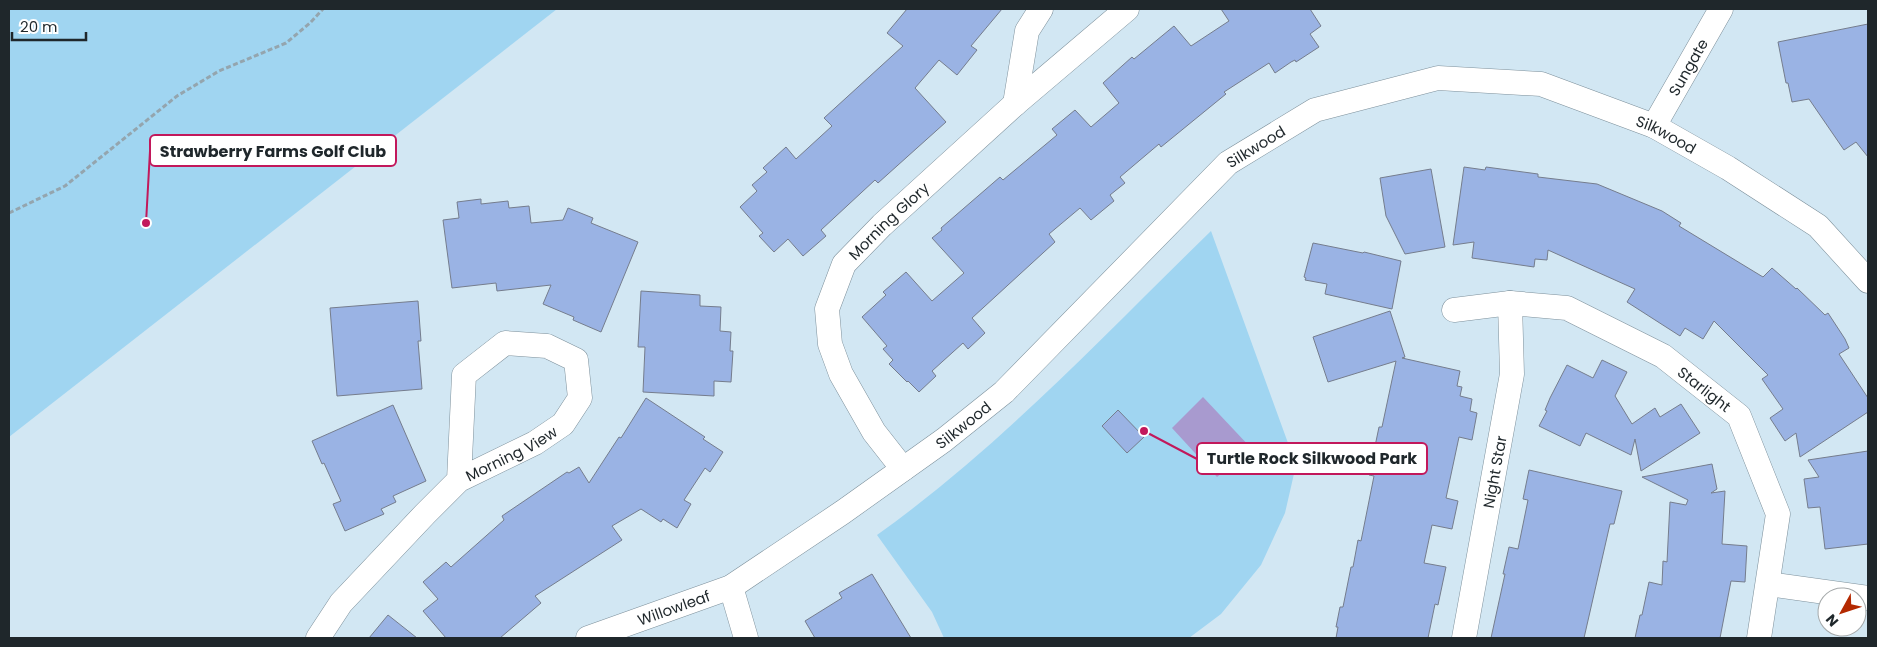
<svg xmlns="http://www.w3.org/2000/svg" width="1877" height="647" font-family="Poppins,sans-serif">
<style>
.green{fill:#a0d5f1}
.water{fill:#a89acf}
.building{fill:#9ab3e4;stroke:#757d8d}
.lines{fill:none;stroke-linecap:round;stroke-linejoin:round}
.minor-casing{stroke:#7d909b;stroke-width:25}
.path{stroke:#94a5ae;stroke-width:3;stroke-dasharray:5 2.5;stroke-linecap:butt}
.minor{stroke:#fff;stroke-width:24}
.labels{text-anchor:middle;dominant-baseline:central;stroke-width:5;stroke-linejoin:round;paint-order:stroke}
.street-label{font-size:15px;fill:#1f272b;stroke:#fff}
.leader{fill:none;stroke:#c2185b;stroke-width:2}
.callout-dot{fill:#c2185b;stroke:#fff;stroke-width:2}
.callout{fill:#fff;stroke:#c2185b;stroke-width:2}
.callout-label{font-size:16px;text-anchor:middle;font-weight:bold;fill:#1f272b}
</style>
<rect width="100%" height="100%" fill="#d2e7f3"/>
<g class="green">
<path d="M9 9H557L9 437Z"/>
<path d="M1211 231 1296 465 1285 513 1261 565 1221 614 1189 638H944L932 612 877 535C999 448 1103 336 1211 231Z"/>
</g>
<path class="water" d="M1203 397 1251 448 1217 477 1172 428Z"/>
<g class="building">
<path d="M907 9H1002L971 46 977 50 957 75 939 60 915 88 946 122 878 183 875 180 821 230 826 236 803 256 788 239 774 252 759 236 763 233 740 207 757 191 752 185 767 172 763 168 786 147 796 159 832 126 824 118 903 46 887 33Z"/>
<path d="M1221 9H1310L1321 26 1310 34 1319 47 1296 62 1295 60 1291 62 1275 73 1269 63 1224 92 1226 94 1161 147 1159 144 1120 177 1125 183 1110 195 1114 201 1091 220 1080 208 1049 234 1055 242 972 318 985 333 968 349 963 343 932 371 936 376 919 392 908 381 907 382 889 364 893 360 883 349 887 346 862 317 886 295 883 292 906 272 932 301 964 273 932 238 942 230 941 228 1000 177 1003 180 1057 135 1052 129 1075 110 1091 127 1119 103 1103 83 1132 57 1134 59 1174 26 1191 46 1229 21Z"/>
<path d="M1868 24V157L1856 142 1844 150 1809 99 1792 102 1788 83H1786L1778 42Z"/>
<path d="M1464 167 1485 170 1486 167 1538 174V177L1597 184 1662 211 1681 223 1679 226 1763 277 1772 268 1796 289 1797 288 1825 315 1828 313 1845 339 1849 348 1839 354 1868 398V412L1800 457 1796 433 1785 441 1770 418 1783 409 1762 379 1768 375 1714 321 1703 339 1685 328 1680 336 1627 302 1635 289 1548 250 1547 260 1535 259 1534 267 1472 258 1474 242 1453 245Z"/>
<path d="M1431 169 1445 247 1405 254 1386 216 1380 178Z"/>
<path d="M481 199V204L508 201 509 208 529 206 531 223 563 220 568 208 593 218 591 223 638 242 601 332 573 320 574 317 543 304 551 285 497 291 496 283 452 288 443 220 459 218 457 202Z"/>
<path d="M1313 243 1363 253 1364 252 1401 261 1392 309 1325 294 1327 284 1305 280 1306 278 1304 277Z"/>
<path d="M641 291 700 295V306L721 307 720 331 731 332 730 351H733L731 382 714 381V396L643 392 645 347H638Z"/>
<path d="M418 301 421 341H418L422 389 337 396 330 308Z"/>
<path d="M1390 311 1405 357 1402 358 1460 371 1457 386 1462 387 1460 396 1472 399 1470 411 1477 413 1472 440 1459 437 1446 498 1458 501 1452 529 1432 525 1424 563 1446 567 1438 605 1435 604 1428 638H1336L1338 627H1336L1340 607H1343L1351 567H1353L1358 540 1361 541 1374 476 1369 475 1379 427H1382L1396 361 1328 382 1313 337Z"/>
<path d="M1602 360 1627 372 1615 396 1632 424 1655 408 1660 417 1681 404 1700 433 1641 471 1635 439 1631 455 1586 433 1580 446 1539 426 1547 411 1545 410 1550 398 1567 365 1593 378Z"/>
<path d="M646 398 705 437 703 439 723 452 710 472 705 468 684 500 691 504 677 528 663 519 661 522 641 509 612 526 622 540 535 596 541 603 500 638H446L423 611 438 599 423 582 446 562 451 567 504 520 502 516 567 472 569 473 579 467 589 483 619 437 621 438Z"/>
<path d="M393 405 426 481 393 496 396 502 381 509 384 514 345 531 333 504 341 501 324 463 322 464 312 441Z"/>
<path d="M1118 410 1144 437 1127 453 1102 426Z"/>
<path d="M1868 451V544L1825 549 1820 507 1808 508 1804 479 1819 477 1808 460Z"/>
<path d="M1712 464 1717 489 1711 493 1725 491 1722 544 1747 546 1745 582 1731 581 1720 638H1635L1640 615H1642L1649 582 1662 585 1663 561 1667 562 1670 502 1686 505 1688 500 1642 477Z"/>
<path d="M1529 470 1622 491 1614 524H1610L1584 638H1491L1505 574H1503L1509 547 1518 549 1528 500 1523 499Z"/>
<path d="M872 574 911 638H815L805 621 842 598 839 593Z"/>
<path d="M388 615 417 638H369Z"/>
</g>
<g class="lines">
<defs>
<g id="minor">
<path d="M1015 104 1027 31 1041 9"/>
<path id="s1" d="M1654 126 1721 9"/>
<path id="s2" d="M1454 310 1510 303 1567 308 1663 356 1739 416 1778 514 1759 638"/>
<path id="s3" d="M903 469 874 432 841 374 830 344 827 309 844 264 882 225 1015 104 1127 9"/>
<path d="M1768 584 1868 598"/>
<path d="M731 587 746 638"/>
<path id="s4" d="M318 638 341 603 425 514 459 480 535 443 563 424 580 398 576 360 547 346 505 343 464 375 459 480"/>
<path id="s5" d="M588 638 731 587 843 512 944 440 1004 392 1228 163 1315 110 1438 78 1541 84 1654 126 1728 168 1818 226 1868 281"/>
<path id="s6" d="M1464 638 1512 374 1510 303"/>
</g>
</defs>
<use href="#minor" class="minor-casing"/>
<path class="path" d="M9 213 65 186 177 96 219 71 286 43 310 23 323 9"/>
<use href="#minor" class="minor"/>
</g>
<g class="labels">
<g class="street-label">
<text stroke="none"><textPath href="#s1" startOffset="68">Sungate</textPath></text>
<text stroke="none"><textPath href="#s5" startOffset="1275">Silkwood</textPath></text>
<text stroke="none"><textPath href="#s5" startOffset="840">Silkwood</textPath></text>
<text stroke="none"><textPath href="#s3" startOffset="291">Morning Glory</textPath></text>
<text stroke="none"><textPath href="#s2" startOffset="274">Starlight</textPath></text>
<text stroke="none"><textPath href="#s5" startOffset="435">Silkwood</textPath></text>
<text stroke="none"><textPath href="#s4" startOffset="271">Morning View</textPath></text>
<text stroke="none"><textPath href="#s6" startOffset="169">Night Star</textPath></text>
<text stroke="none"><textPath href="#s5" startOffset="91">Willowleaf</textPath></text>
</g>
</g>
<path class="leader" d="M146 223L150 151M1144 431L1197 459"/>
<g class="callout-dot">
<circle cx="146" cy="223" r="5"/>
<circle cx="1144" cy="431" r="5"/>
</g>
<g class="callout">
<rect x="150" y="135" width="246" height="31" rx="5"/>
<rect x="1197" y="443" width="230" height="31" rx="5"/>
</g>
<g class="callout-label">
<text x="273" y="157">Strawberry Farms Golf Club</text>
<text x="1312" y="464">Turtle Rock Silkwood Park</text>
</g>
<rect width="1877" height="647" fill="none" stroke="#1f272b" stroke-width="20"/>
<g transform="translate(1842 612) rotate(230)"><circle r="24" fill="#ffffff" stroke="#a5a9aa"/>
<path d="M0-4L9 19L0 12L-9 19Z" fill="#b42901"/>
<text y="-8" font-size="14" font-weight="bold" text-anchor="middle" fill="#1f272b">N</text>
</g>
<path d="M12 32v8h74v-8" fill="none" stroke="#1f272b" stroke-width="2.5"/>
<text x="20" y="32" font-size="15" fill="#1f272b" stroke="#ffffff" stroke-width="4" paint-order="stroke">20 m</text>
</svg>
